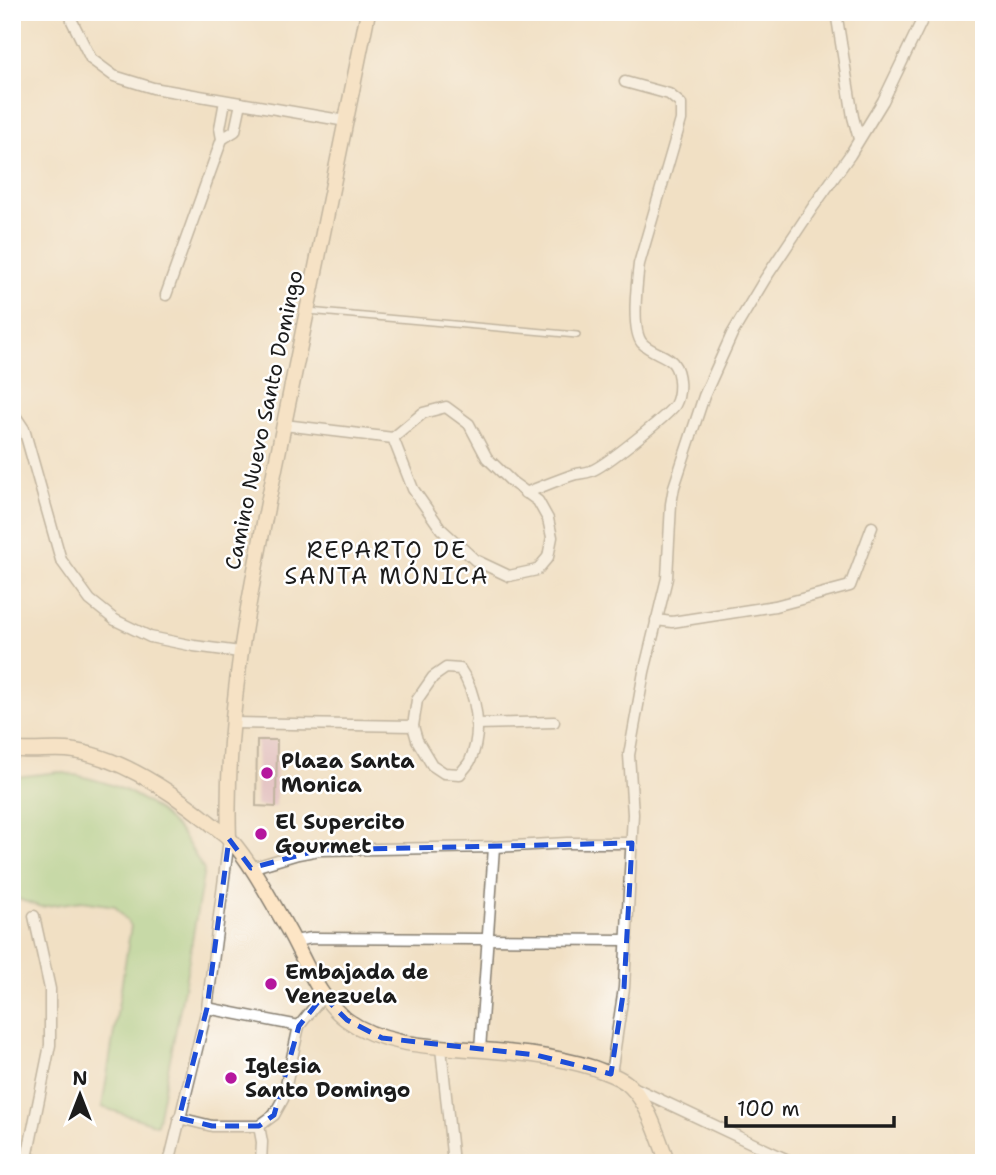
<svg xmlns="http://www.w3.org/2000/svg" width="996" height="1175" font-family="'Shantell Sans',sans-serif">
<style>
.green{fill:#96d083;stroke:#597650;stroke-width:2}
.building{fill:#d4a0c2}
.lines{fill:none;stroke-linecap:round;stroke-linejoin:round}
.lane-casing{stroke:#867e70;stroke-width:8}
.street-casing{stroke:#867e70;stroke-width:13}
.secondary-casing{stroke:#867e70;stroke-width:17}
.lane{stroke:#fff;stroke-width:5}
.street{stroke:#fff;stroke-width:10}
.secondary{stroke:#fde5c5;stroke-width:14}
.marked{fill:none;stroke:#1d4ed8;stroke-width:5;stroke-dasharray:14 9;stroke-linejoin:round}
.poi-dot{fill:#b5179e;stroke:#fff;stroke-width:2.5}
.labels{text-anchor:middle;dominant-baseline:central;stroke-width:5;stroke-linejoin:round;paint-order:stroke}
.street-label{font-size:21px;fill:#1c1c1c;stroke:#fff}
.poi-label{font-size:21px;font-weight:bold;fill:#1c1c1c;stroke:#fff;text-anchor:start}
.neighbourhood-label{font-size:23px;letter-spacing:2px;fill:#1c1c1c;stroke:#fff}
</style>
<rect width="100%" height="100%" fill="#fff"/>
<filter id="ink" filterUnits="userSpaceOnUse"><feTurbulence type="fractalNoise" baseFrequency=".0143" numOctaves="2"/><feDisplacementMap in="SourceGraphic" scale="14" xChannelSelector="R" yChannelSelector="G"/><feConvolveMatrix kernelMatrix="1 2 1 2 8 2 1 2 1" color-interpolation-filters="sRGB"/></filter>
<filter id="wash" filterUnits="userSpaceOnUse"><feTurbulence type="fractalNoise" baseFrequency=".00686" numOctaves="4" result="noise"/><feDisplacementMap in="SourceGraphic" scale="28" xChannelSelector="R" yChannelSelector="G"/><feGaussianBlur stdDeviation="1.57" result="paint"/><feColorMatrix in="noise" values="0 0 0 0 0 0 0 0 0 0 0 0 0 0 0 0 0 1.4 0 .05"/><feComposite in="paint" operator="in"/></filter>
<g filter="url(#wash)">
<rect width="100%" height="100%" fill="#f1e0c4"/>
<path class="green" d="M59 772C110 781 146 793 180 832 189 843 196 858 204 870L185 983 157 1125 102 1107 131 926 115 906 82 901 41 907 12 897V783L16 777Z"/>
<g id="blocks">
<path class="building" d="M257 740H277L276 807 256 806Z"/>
</g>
</g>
<g filter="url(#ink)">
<use href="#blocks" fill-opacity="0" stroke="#867e70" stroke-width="2"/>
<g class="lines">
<defs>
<path id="lane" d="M308 311 577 335"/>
<g id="street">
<path d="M71 12 72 21 91 59 114 76 153 88 346 121"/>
<path d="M836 12 853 117 859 139"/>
<path d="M222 139 235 131 241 103"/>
<path d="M166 295 222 139 220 128 225 101"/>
<path d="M12 411 24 429 61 560 90 600 115 620 150 637 194 646 240 652"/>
<path d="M284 425 393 438 423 413 446 407 469 424 487 458 512 482 538 501 548 519 552 537 548 557 537 570 509 576 475 560 441 529 413 489 393 438"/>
<path d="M525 493C542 487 559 479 576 474 581 473 586 473 591 471 605 466 667 416 675 405 681 394 681 373 673 363 667 355 650 352 642 343 631 330 637 281 639 264L681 120V104L669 94 625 82"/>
<path d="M656 620 672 622 775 606 850 586 872 527"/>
<path d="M446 668 460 669C477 693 483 733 470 761 468 765 463 770 460 774L444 773 432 765 417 740 413 726 417 700 433 677Z"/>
<path d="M232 723 413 726"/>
<path d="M476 724 554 722"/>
<path d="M251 868 298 854 319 850 494 847 567 843H632"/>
<path d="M294 941 312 938 627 940"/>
<path d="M207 1008 299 1026"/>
<path d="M441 1048 453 1163"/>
<path d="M480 1050 494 847"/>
<path d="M611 1074 624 988 633 814 629 755 644 672 667 578 671 504 674 487 704 396 732 334 765 279 813 207 850 155 883 101 926 12"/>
<path d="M633 1087 794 1163"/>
<path d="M179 1118 212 1126H259L274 1115 283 1099 299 1026 323 996"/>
<path d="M259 1126 262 1142 261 1163"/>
<path d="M12 1153 45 1163"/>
<path d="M27 1158 50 1045V989L34 916"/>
<path d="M169 1163 207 1008 229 839"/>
</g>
<g id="secondary">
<path d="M12 749C33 753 54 747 75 751 124 759 172 792 209 822 216 828 224 833 230 839 252 864 270 899 287 928 305 959 317 998 347 1020 382 1045 427 1046 469 1049 511 1052 553 1055 594 1068 606 1073 622 1077 631 1087 649 1105 659 1140 668 1163"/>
<path d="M229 839C224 701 255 568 282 434 311 294 339 153 368 12"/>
</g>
</defs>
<use href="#lane" class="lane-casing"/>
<use href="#street" class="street-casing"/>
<use href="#secondary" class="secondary-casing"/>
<use href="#lane" class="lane"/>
<use href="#street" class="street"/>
<use href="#secondary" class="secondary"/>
</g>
</g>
<path d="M0 0H996V1175H0ZM229 839 251 868 319 850 632 843 624 988 611 1074 536 1055 382 1038 347 1020 323 996 299 1026 274 1115 259 1126H212L179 1118 207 1008Z" fill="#f1e0c4" fill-opacity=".55" fill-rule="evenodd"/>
<path class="marked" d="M229 839 251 868 319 850 632 843 624 988 611 1074 536 1055 382 1038 347 1020 323 996 299 1026 274 1115 259 1126H212L179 1118 207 1008Z"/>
<g class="poi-dot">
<circle cx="267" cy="773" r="7"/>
<circle cx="261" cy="834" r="7"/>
<circle cx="271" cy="984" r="7"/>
<circle cx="231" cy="1078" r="7"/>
</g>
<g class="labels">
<g class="street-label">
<text transform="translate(264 420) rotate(-78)">Camino Nuevo Santo Domingo</text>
</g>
<g class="poi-label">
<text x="281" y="761">Plaza Santa<tspan x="281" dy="24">Monica</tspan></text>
<text x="275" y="822">El Supercito<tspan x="275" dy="24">Gourmet</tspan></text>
<text x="285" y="972">Embajada de<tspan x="285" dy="24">Venezuela</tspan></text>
<text x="245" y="1066">Iglesia<tspan x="245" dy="24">Santo Domingo</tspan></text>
</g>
<g class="neighbourhood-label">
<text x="387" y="550">REPARTO DE<tspan x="387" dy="26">SANTA MÓNICA</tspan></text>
</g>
</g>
<rect width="996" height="1175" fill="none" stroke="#fff" stroke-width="42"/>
<g transform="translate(80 1095)" stroke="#ffffff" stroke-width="5" paint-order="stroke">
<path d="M0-5L12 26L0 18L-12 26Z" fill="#1c1c1c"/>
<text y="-10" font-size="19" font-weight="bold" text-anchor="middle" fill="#1c1c1c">N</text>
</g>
<path d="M726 1116v10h168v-10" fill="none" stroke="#1c1c1c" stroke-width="3.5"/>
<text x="737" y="1116" font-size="21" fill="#1c1c1c" stroke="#ffffff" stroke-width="5" paint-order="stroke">100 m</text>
</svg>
